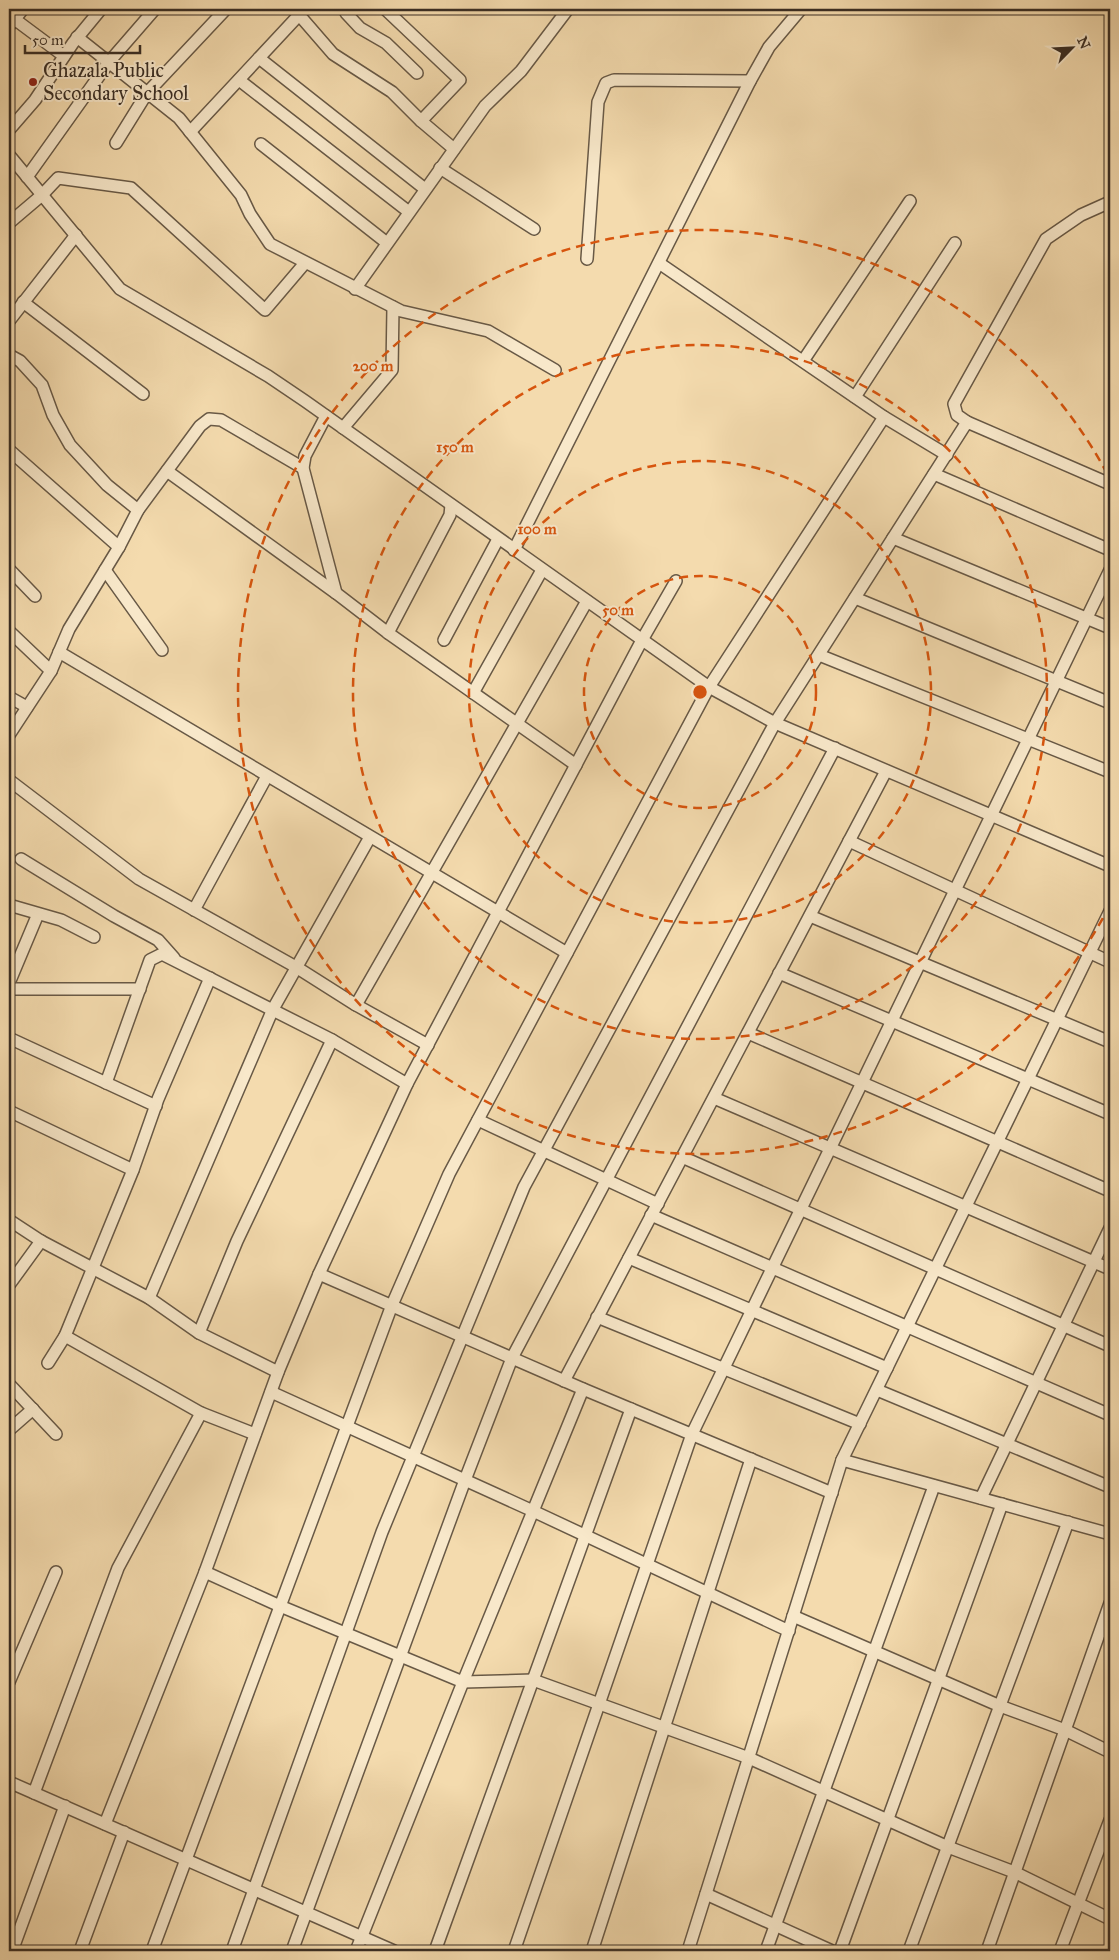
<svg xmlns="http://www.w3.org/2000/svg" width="1119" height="1960" font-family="'IM FELL Great Primer',serif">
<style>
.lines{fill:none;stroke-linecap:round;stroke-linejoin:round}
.street-casing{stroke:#685946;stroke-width:14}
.street{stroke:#f8e8ca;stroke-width:11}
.ring{fill:none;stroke:#d7550e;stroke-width:2.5;stroke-dasharray:9 6}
.poi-dot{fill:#8f2418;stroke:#f8e8ca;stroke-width:2}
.labels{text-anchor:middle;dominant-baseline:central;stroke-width:4;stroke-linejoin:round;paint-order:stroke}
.poi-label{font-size:20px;fill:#3a2e24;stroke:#f8e8ca;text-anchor:start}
.centre{fill:#d7550e;stroke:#f8e8ca;stroke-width:2.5}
.ring-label{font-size:15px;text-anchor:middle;font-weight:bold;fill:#d7550e;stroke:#f8e8ca;stroke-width:4;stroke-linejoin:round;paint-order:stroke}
</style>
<rect width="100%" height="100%" fill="#f4dbae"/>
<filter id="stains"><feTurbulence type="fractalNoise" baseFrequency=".004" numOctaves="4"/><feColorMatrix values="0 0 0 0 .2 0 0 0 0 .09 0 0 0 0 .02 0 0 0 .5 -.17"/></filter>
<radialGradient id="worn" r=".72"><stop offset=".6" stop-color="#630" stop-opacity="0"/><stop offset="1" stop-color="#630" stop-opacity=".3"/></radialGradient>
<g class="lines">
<defs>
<g id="street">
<path d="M294 9 333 54 392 92 421 121 454 149"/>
<path d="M385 9 460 80 421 121"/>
<path d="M346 13 360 28 386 43 417 73"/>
<path d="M9 15 64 56"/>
<path d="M9 26 23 9"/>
<path d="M77 37 179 118 241 195 250 214 270 244 401 311 488 331 555 370"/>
<path d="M259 58 425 189"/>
<path d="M239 80 409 212"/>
<path d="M9 130 35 100 73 43 101 9"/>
<path d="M190 132 299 15"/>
<path d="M116 143 147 93 226 9"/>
<path d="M261 144 387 243"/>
<path d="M9 155 120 289 268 376 305 401 709 687 775 723 1110 866"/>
<path d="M440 168 534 229"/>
<path d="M27 177 109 62 155 9"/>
<path d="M9 223 42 195 58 178 131 188 265 310 305 263"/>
<path d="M587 259 598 102 606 83 614 80 750 81"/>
<path d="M659 263 884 417 947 455"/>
<path d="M355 289 485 106 521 71 568 9"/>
<path d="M23 302 143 394"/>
<path d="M9 321 76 235"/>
<path d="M9 355 20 361 42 385 53 415 70 445 107 485 138 510"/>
<path d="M803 361 910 201"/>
<path d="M855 397 955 243"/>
<path d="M326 416 305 456 303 468 336 593 388 633 576 765"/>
<path d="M967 422 957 415 954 404 1046 239 1081 215 1110 202"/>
<path d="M343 428 392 370 393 307"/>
<path d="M9 450 119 547"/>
<path d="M167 471 336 593"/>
<path d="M934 474 1110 550"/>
<path d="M893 538 1110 628"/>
<path d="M514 550 750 81 769 47 801 9"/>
<path d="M9 569 35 596"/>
<path d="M105 570 162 650"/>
<path d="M855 598 1110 703"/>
<path d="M9 631 51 671"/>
<path d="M388 633 450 515 451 505"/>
<path d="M444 640 498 539"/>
<path d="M59 652 567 953"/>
<path d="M819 655 1110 772"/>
<path d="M473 693 542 570"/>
<path d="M9 697 27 707"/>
<path d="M9 735 51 671 69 629 119 547 138 510 200 426 209 419 221 420 303 468"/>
<path d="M9 780 139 879 296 967 356 1005 428 1045"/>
<path d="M849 841 1110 962"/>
<path d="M21 859 114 916 158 940 174 958"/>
<path d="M9 905 61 920 94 937"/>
<path d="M194 910 267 776"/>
<path d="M810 916 1110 1042"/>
<path d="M779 973 1110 1114"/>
<path d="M9 983 38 914"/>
<path d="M9 989H140"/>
<path d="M356 1005 587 601"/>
<path d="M748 1033 1110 1191"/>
<path d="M9 1038 156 1106"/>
<path d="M106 1083 150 960 162 954 332 1040 407 1084"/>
<path d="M714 1098 1110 1269"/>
<path d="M9 1111 133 1170"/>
<path d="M478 1120 658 1204"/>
<path d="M682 1157 1110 1346"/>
<path d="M651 1215 1110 1415"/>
<path d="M9 1220 41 1241 149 1298 199 1333 278 1372"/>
<path d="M629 1258 887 1368"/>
<path d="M319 1274 583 1389 832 1493"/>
<path d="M9 1285 41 1241"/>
<path d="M149 1298 273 1009 370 837"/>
<path d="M597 1317 860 1424"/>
<path d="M199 1333 237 1241 332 1040"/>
<path d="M65 1336 201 1413 255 1434"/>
<path d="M48 1363 65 1336 133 1170 158 1099 210 978"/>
<path d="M564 1381 886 771"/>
<path d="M9 1384 56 1434"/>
<path d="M877 1390 1110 1487"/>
<path d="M271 1392 533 1511 789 1631"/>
<path d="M9 1430 33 1409"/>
<path d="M842 1460 1110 1534"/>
<path d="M981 1498 1110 1228"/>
<path d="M205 1572 280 1606 463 1682 533 1680 749 1758 948 1847 1014 1872 1110 1919"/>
<path d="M793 1616 1000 1706 1065 1730 1110 1752"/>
<path d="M9 1682 56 1572"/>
<path d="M9 1782 394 1951"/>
<path d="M34 1793 118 1568 201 1413"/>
<path d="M105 1824 205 1572 278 1372 319 1274 407 1084 642 640 676 581"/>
<path d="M706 1894 832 1951"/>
<path d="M12 1951 65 1806"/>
<path d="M80 1951 124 1832"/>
<path d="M152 1951 392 1305 449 1174 709 687 884 417"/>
<path d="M232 1951 382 1532 524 1187 775 723 967 422 1110 484"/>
<path d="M292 1951 465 1480 512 1358 835 748"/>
<path d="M356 1951 463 1682 583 1389"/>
<path d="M435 1951 631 1409"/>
<path d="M514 1951 692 1434 1110 570"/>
<path d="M592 1951 751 1459"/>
<path d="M688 1951 842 1460 1110 911"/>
<path d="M766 1951 934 1486"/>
<path d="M840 1951 1002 1504"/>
<path d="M909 1951 1068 1522"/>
<path d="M987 1951 1110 1603"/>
<path d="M1060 1951 1110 1820"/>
</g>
</defs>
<use href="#street" class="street-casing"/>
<use href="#street" class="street"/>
</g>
<g class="ring">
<circle cx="700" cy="692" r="116"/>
<circle cx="700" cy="692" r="231"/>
<circle cx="700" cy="692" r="347"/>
<path d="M1110 905A462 462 0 1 1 1110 479"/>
</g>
<circle class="poi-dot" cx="33" cy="82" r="5"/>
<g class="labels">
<g class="poi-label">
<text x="43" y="70">Ghazala Public<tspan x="43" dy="23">Secondary School</tspan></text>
</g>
</g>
<circle cx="700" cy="692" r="8" class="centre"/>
<g class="ring-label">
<text x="373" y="371">200 m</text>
<text x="455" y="452">150 m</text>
<text x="537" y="534">100 m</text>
<text x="618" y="615">50 m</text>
</g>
<rect width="1119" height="1960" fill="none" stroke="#f4dbae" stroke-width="30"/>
<rect x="10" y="10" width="1099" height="1940" fill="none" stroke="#3a2e24" stroke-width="2.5"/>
<rect x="15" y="15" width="1089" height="1930" fill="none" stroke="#3a2e24"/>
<g transform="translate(1072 48) rotate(66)" stroke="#f8e8ca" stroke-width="4" paint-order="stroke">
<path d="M0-4L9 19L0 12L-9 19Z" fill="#3a2e24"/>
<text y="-8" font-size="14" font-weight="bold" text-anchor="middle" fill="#3a2e24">N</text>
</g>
<path d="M25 45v8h115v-8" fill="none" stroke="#3a2e24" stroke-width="2.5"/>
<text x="32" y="45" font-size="15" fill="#3a2e24" stroke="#f8e8ca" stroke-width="4" paint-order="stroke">50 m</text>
<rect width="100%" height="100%" filter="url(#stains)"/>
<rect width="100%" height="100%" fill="url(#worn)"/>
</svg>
